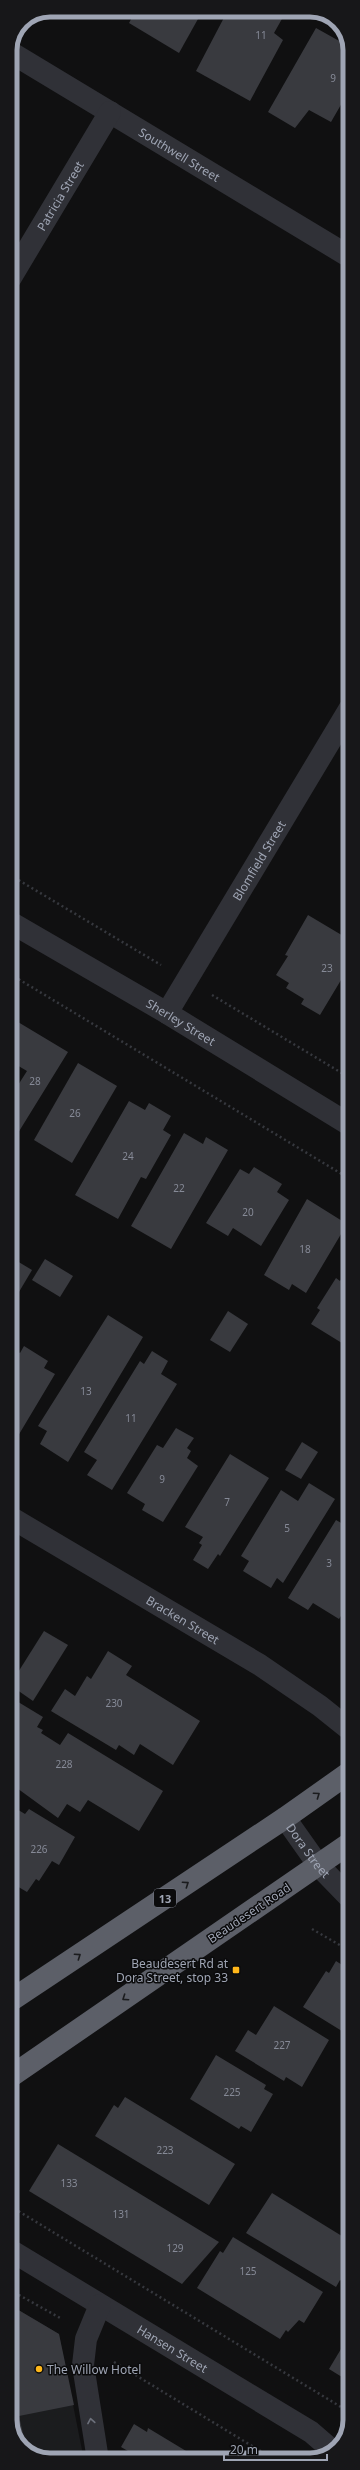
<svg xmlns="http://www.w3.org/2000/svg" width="360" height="2470" font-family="'Noto Sans',sans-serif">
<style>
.built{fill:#1b1c1e}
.building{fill:#393a3f}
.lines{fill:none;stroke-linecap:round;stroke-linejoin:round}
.path{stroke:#36383e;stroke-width:2.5;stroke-dasharray:2 3;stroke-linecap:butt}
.minor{stroke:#303137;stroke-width:22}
.highway{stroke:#5c5f68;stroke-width:22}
.oneway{stroke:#1b1c1e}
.oneway2{stroke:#6d717c}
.poi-dot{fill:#ffb71a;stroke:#0b0b0c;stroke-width:1.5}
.labels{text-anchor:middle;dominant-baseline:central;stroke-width:3;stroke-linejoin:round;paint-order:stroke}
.number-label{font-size:10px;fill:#868a97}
.shield{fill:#0b0b0c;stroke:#737782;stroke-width:1}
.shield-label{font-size:11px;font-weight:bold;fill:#9fa5b4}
.street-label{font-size:12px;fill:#9fa5b4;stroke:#0b0b0c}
.poi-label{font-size:12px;fill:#9fa5b4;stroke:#0b0b0c;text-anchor:end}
.rim{fill:none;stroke:#9fa5b4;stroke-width:5}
</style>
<rect width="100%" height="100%" fill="#101011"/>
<path class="built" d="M10 2305 59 2334 84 2460H45L22 2449 10 2425Z"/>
<g class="building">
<path d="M136 10H203L179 53 129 23Z"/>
<path d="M228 10H233L247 19 253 10H287L274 33 283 40 250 101 196 71Z"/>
<path d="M316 28 350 47V89L331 122 309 110 295 128 268 112Z"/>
<path d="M350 143V164L341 159Z"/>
<path d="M308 915 350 940V965L320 1015 301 1004 304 999 286 988 289 983 276 975 288 956 285 955Z"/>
<path d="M10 1022 16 1026 18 1022 68 1052 18 1133 10 1128V1091L13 1093 27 1071 10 1061Z"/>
<path d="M78 1063 117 1086 72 1163 34 1140Z"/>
<path d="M129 1101 145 1110 149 1103 171 1116 163 1130 171 1135 146 1179 141 1177 118 1219 75 1195Z"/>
<path d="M184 1133 203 1144 206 1137 228 1150 171 1249 131 1226Z"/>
<path d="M254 1167 282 1184 277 1192 289 1200 261 1246 233 1228 228 1236 206 1223 240 1169 249 1174Z"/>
<path d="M307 1199 347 1224 306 1293 292 1284 289 1290 264 1275Z"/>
<path d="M12 1258 32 1270 16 1297 10 1294V1262Z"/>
<path d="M45 1259 73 1276 60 1297 32 1280Z"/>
<path d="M350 1266V1348L311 1324 320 1310 317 1308 336 1278 340 1281Z"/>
<path d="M228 1311 248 1324 230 1352 210 1340Z"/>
<path d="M108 1315 143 1337 68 1462 40 1444 47 1431 38 1426Z"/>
<path d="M24 1346 48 1361 44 1368 55 1374 18 1436 10 1431V1347L20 1353Z"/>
<path d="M152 1351 168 1361 161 1374 177 1384 112 1490 87 1475 97 1460 84 1452 140 1361 144 1364Z"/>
<path d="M176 1428 194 1438 187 1448 191 1451 187 1458 198 1466 163 1522 142 1510 145 1504 127 1493 157 1445 163 1448Z"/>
<path d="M302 1442 318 1452 301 1479 285 1470Z"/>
<path d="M230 1454 269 1478 220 1556 218 1554 208 1569 193 1560 202 1545 199 1543 203 1537 185 1527Z"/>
<path d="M309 1483 335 1499 283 1583 277 1578 271 1588 243 1571 249 1561 241 1556 281 1490 298 1501Z"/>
<path d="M336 1520 350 1528V1602L339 1619 313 1603 308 1610 288 1598Z"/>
<path d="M10 1616 16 1620 10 1629Z"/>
<path d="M44 1631 68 1645 33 1701 10 1685Z"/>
<path d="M108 1651 132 1666 126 1675 200 1721 173 1765 140 1744 134 1755 119 1745 116 1750 51 1711 65 1689 75 1696 87 1676 91 1679Z"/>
<path d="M10 1697 43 1717 37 1727 43 1730 41 1733 60 1745 68 1733 163 1791 139 1831 88 1800 80 1812 67 1804 58 1818 10 1783Z"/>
<path d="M10 1805 25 1814 29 1809 75 1837 59 1865 52 1861 39 1881 36 1879 27 1892 10 1882Z"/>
<path d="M10 1906 17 1910 10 1922Z"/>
<path d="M336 1961 350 1970V2036L303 2007 326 1971 329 1973Z"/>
<path d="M274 2006 329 2040 302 2087 286 2077 284 2081 235 2051 248 2030 256 2035Z"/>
<path d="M216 2055 266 2085 264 2089 273 2094 251 2132 241 2126 239 2129 190 2099Z"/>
<path d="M125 2097 235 2164 209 2205 95 2136 114 2105 118 2108Z"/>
<path d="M58 2144 109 2175 219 2242 182 2284 29 2191Z"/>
<path d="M272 2193 350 2241V2275L345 2283 340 2280 336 2287 246 2233Z"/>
<path d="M233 2237 323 2292 304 2323 299 2320 288 2332 286 2330 280 2339 197 2288 220 2251 223 2253Z"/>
<path d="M10 2305 59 2334 74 2405 19 2416 27 2451 22 2449 10 2425Z"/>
<path d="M350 2334V2382L329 2369Z"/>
<path d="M134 2424 147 2432 148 2428 201 2460H130L133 2454 121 2447Z"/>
</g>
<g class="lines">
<g class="path">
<path d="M10 875 161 965"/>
<path d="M10 974 350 1179"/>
<path d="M212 995 350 1078"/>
<path d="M312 1929 350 1951"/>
<path d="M10 2206 341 2407 350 2414"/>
<path d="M10 2290 62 2319"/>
<path d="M114 2362 275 2460"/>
</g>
<g class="minor">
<path id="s1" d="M10 52 350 257"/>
<path id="s2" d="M10 279 110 112"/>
<path id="s3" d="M10 922 167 1013 350 1125"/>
<path id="s4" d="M167 1013 350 708"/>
<path id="s5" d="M10 1517 260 1665 320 1706 350 1730"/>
<path id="s6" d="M285 1818 319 1866 350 1898"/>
<path id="s7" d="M10 2250 311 2432 333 2451"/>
<path d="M98 2460 83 2365 86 2339 100 2305"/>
</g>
<g class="highway">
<path d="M10 2001 285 1818 350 1772"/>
<path d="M10 2077 350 1843"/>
</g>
</g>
<defs><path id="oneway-chevron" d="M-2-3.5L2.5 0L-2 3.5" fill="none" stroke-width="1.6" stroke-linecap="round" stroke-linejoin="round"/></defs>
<g class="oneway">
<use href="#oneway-chevron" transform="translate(317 1795) rotate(-35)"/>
<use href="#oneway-chevron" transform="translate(186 1884) rotate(-34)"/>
<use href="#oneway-chevron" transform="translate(78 1956) rotate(-34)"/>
<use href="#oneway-chevron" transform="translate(125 1998) rotate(146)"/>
</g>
<use class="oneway2" href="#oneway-chevron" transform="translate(91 2421) rotate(-100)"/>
<g class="poi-dot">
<rect x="232" y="1966" width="8" height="8" rx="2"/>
<circle cx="39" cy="2369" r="4"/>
</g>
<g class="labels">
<g class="number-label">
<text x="261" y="35">11</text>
<text x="333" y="78">9</text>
<text x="327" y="968">23</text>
<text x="35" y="1081">28</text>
<text x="75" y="1113">26</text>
<text x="128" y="1156">24</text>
<text x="179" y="1188">22</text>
<text x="248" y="1212">20</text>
<text x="305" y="1249">18</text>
<text x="86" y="1391">13</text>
<text x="131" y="1418">11</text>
<text x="162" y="1479">9</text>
<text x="227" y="1502">7</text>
<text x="287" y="1528">5</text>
<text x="329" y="1563">3</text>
<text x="114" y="1703">230</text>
<text x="64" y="1764">228</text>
<text x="39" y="1849">226</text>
<text x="282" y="2045">227</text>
<text x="232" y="2092">225</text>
<text x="165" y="2150">223</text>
<text x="69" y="2183">133</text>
<text x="121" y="2214">131</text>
<text x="175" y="2248">129</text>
<text x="248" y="2271">125</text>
</g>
<rect class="shield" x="154" y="1889" width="22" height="18" rx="3"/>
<g class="shield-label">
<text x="165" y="1898">13</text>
</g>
<g class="street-label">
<text stroke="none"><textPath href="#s1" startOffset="198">Southwell Street</textPath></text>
<text stroke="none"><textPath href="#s2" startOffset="97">Patricia Street</textPath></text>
<text stroke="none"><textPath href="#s4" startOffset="178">Blomfield Street</textPath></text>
<text stroke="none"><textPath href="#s3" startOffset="198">Sherley Street</textPath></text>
<text stroke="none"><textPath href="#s5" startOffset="201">Bracken Street</textPath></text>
<text stroke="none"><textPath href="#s6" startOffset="40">Dora Street</textPath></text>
<text transform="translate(249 1913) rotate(-34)">Beaudesert Road</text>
<text stroke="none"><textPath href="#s7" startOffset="190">Hansen Street</textPath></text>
</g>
<g class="poi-label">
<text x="228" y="1963">Beaudesert Rd at<tspan x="228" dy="14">Dora Street, stop 33</tspan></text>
<text x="47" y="2369" text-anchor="start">The Willow Hotel</text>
</g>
</g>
<path d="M0 0H360V2470H0ZM50 17H310A33 33 0 0 1 343 50V2420A33 33 0 0 1 310 2453H50A33 33 0 0 1 17 2420V50A33 33 0 0 1 50 17Z" fill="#171719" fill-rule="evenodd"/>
<path class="rim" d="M50 17H310A33 33 0 0 1 343 50V2420A33 33 0 0 1 310 2453H50A33 33 0 0 1 17 2420V50A33 33 0 0 1 50 17Z"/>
<path d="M224 2454v6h103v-6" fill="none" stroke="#9fa5b4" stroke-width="2"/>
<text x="230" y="2454" font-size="12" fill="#9fa5b4" stroke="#0b0b0c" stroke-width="3" paint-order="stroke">20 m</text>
</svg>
